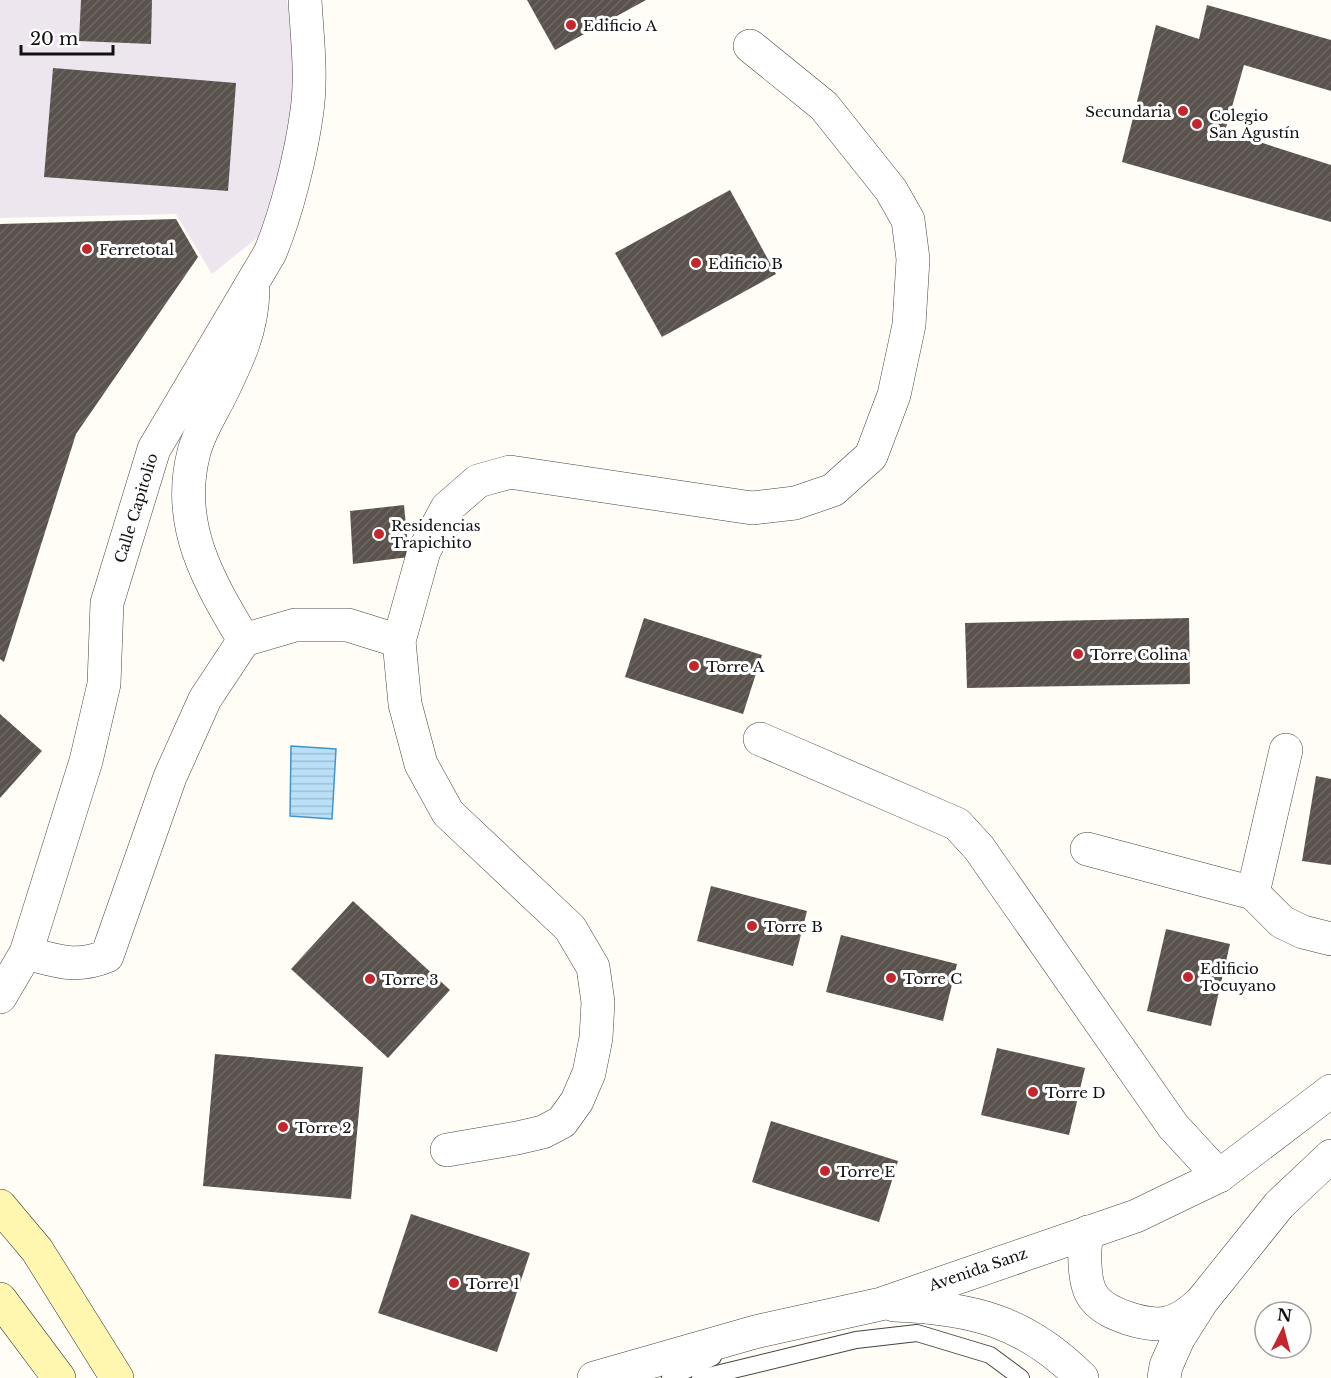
<svg xmlns="http://www.w3.org/2000/svg" width="1331" height="1378" font-family="'Libre Baskerville',serif">
<style>
.industrial{fill:#eee6ef}
.water{fill:url(#water-rules);stroke:#3f96cf;stroke-width:1.5}
.building{fill:url(#building-hatch)}
.lines{fill:none;stroke-linecap:round;stroke-linejoin:round}
.service-casing{stroke:#444;stroke-width:18}
.minor-casing{stroke:#444;stroke-width:34}
.tertiary-casing{stroke:#444;stroke-width:34}
.secondary-casing{stroke:#333;stroke-width:34}
.service{stroke:#fff;stroke-width:16}
.minor{stroke:#fff;stroke-width:33}
.tertiary{stroke:#fff;stroke-width:33}
.secondary{stroke:#fff6b0;stroke-width:33}
.poi-dot{fill:#c4262e;stroke:#fff;stroke-width:2}
.labels{text-anchor:middle;dominant-baseline:central;stroke-width:6;stroke-linejoin:round;paint-order:stroke}
.poi-label{font-size:15px;fill:#111;stroke:#fff;text-anchor:start}
.street-label{font-size:15px;fill:#111;stroke:#fff}
</style>
<defs>
<pattern id="water-rules" width="6" height="5" patternUnits="userSpaceOnUse" patternTransform="scale(1.5)"><rect width="6" height="5" fill="#b9e0f7"/><path d="M0 2.5h6" fill="none" stroke="#9ebfd3"/></pattern>
<pattern id="building-hatch" width="6" height="6" patternUnits="userSpaceOnUse" patternTransform="scale(1.5)"><rect width="6" height="6" fill="#5a524d"/><path d="M-1 1l2-2M0 6l6-6M5 7l2-2" fill="none" stroke="#6d6662"/></pattern>
</defs>
<rect width="100%" height="100%" fill="#fffdf5"/>
<path class="industrial" d="M0 0H287L294 60 293 121 268 229 212 274 176 214 0 218Z"/>
<path class="water" d="M291 746 336 749 332 819 290 816Z"/>
<g class="building">
<path d="M81 0H152L151 44 79 41Z"/>
<path d="M527 0H646L555 50Z"/>
<path d="M1207 5 1331 40V91L1244 65 1225 131 1331 165V222L1122 162 1156 25 1199 39Z"/>
<path d="M53 68 236 83 228 191 44 177Z"/>
<path d="M730 190 776 274 662 337 615 253Z"/>
<path d="M176 219 198 257 76 434 4 662 0 659V224Z"/>
<path d="M404 505 409 557 353 564 350 511Z"/>
<path d="M644 618 762 655 743 714 625 677Z"/>
<path d="M1189 618 1190 684 967 688 965 623Z"/>
<path d="M0 714 42 751 0 798Z"/>
<path d="M1316 776 1331 779V865L1302 861Z"/>
<path d="M711 886 807 911 793 966 697 941Z"/>
<path d="M353 901 450 990 388 1058 291 969Z"/>
<path d="M1166 929 1230 944 1211 1026 1147 1011Z"/>
<path d="M841 935 957 964 943 1021 826 992Z"/>
<path d="M997 1048 1085 1068 1069 1135 981 1115Z"/>
<path d="M215 1054 363 1067 351 1199 203 1186Z"/>
<path d="M771 1121 898 1161 879 1222 752 1182Z"/>
<path d="M411 1214 530 1253 497 1352 378 1313Z"/>
</g>
<g class="lines">
<defs>
<g id="service">
<path d="M670 1378 713 1357"/>
<path d="M700 1378 856 1340 917 1333 990 1355 1021 1378"/>
</g>
<g id="minor">
<path d="M244 640 295 625H348L399 641"/>
<path d="M760 739 957 824 979 848 1173 1126 1219 1176"/>
<path d="M1087 849 1253 893 1282 922 1303 932 1331 939"/>
<path d="M1253 893 1286 750"/>
<path d="M26 953C58 961 75 969 107 956L170 777 205 699 244 640C208 580 175 524 194 452 199 432 212 412 221 394 238 359 252 330 253 291"/>
<path d="M0 997 26 953 86 761 104 684 107 603 154 449 270 253C287 212 301 155 307 111 312 74 307 36 305 0"/>
<path d="M447 1150 517 1138 543 1132 562 1122 577 1101 589 1073 596 1038 598 1002 593 967 570 928 448 813 421 764 405 704 399 641 424 551 447 508 478 481 510 472 752 508 795 503 833 490 871 456 894 395 909 325 913 259 908 220 891 190 824 106 750 46"/>
</g>
<g id="tertiary">
<path d="M1088 1232C1083 1248 1083 1286 1095 1299 1103 1309 1116 1314 1127 1318 1158 1328 1174 1327 1199 1304"/>
<path d="M894 1305C972 1308 1025 1321 1082 1378"/>
<path d="M594 1378 755 1332 881 1304 1136 1216 1219 1176 1331 1091"/>
<path d="M1164 1378 1166 1366 1178 1339 1202 1301 1279 1205 1331 1156"/>
</g>
<g id="secondary">
<path d="M0 1206 37 1250 117 1378"/>
<path d="M0 1299 59 1378"/>
</g>
</defs>
<use href="#service" class="service-casing"/>
<use href="#minor" class="minor-casing"/>
<use href="#tertiary" class="tertiary-casing"/>
<use href="#secondary" class="secondary-casing"/>
<use href="#service" class="service"/>
<use href="#minor" class="minor"/>
<use href="#tertiary" class="tertiary"/>
<use href="#secondary" class="secondary"/>
</g>
<g class="poi-dot">
<circle cx="571" cy="25" r="6"/>
<circle cx="1183" cy="111" r="6"/>
<circle cx="1197" cy="124" r="6"/>
<circle cx="87" cy="249" r="6"/>
<circle cx="696" cy="263" r="6"/>
<circle cx="379" cy="534" r="6"/>
<circle cx="1078" cy="654" r="6"/>
<circle cx="694" cy="666" r="6"/>
<circle cx="752" cy="926" r="6"/>
<circle cx="1188" cy="977" r="6"/>
<circle cx="891" cy="978" r="6"/>
<circle cx="370" cy="979" r="6"/>
<circle cx="1033" cy="1092" r="6"/>
<circle cx="283" cy="1127" r="6"/>
<circle cx="825" cy="1171" r="6"/>
<circle cx="454" cy="1283" r="6"/>
</g>
<g class="labels">
<g class="poi-label">
<text x="583" y="25">Edificio A</text>
<text x="1171" y="111" text-anchor="end">Secundaria</text>
<text x="1209" y="115">Colegio<tspan x="1209" dy="17">San Agustín</tspan></text>
<text x="99" y="249">Ferretotal</text>
<text x="708" y="263">Edificio B</text>
<text x="391" y="525">Residencias<tspan x="391" dy="17">Trapichito</tspan></text>
<text x="1090" y="654">Torre Colina</text>
<text x="706" y="666">Torre A</text>
<text x="764" y="926">Torre B</text>
<text x="1200" y="968">Edificio<tspan x="1200" dy="17">Tocuyano</tspan></text>
<text x="903" y="978">Torre C</text>
<text x="382" y="979">Torre 3</text>
<text x="1045" y="1092">Torre D</text>
<text x="295" y="1127">Torre 2</text>
<text x="837" y="1171">Torre E</text>
<text x="466" y="1283">Torre 1</text>
</g>
<g class="street-label">
<text transform="translate(136 508) rotate(-73)">Calle Capitolio</text>
<text transform="translate(978 1269) rotate(-19)">Avenida Sanz</text>
</g>
</g>
<g transform="translate(1283 1330) rotate(6)"><circle r="28" fill="#ffffff" stroke="#a0a0a0" stroke-width="1.5"/>
<path d="M0-4.5L10 22L0 15L-10 22Z" fill="#c4262e"/>
<text y="-9" font-size="16" font-weight="bold" text-anchor="middle" fill="#111111">N</text>
</g>
<path d="M21 45v9h92v-9" fill="none" stroke="#111111" stroke-width="3"/>
<text x="30" y="45" font-size="18" fill="#111111" stroke="#ffffff" stroke-width="4.5" paint-order="stroke">20 m</text>
</svg>
